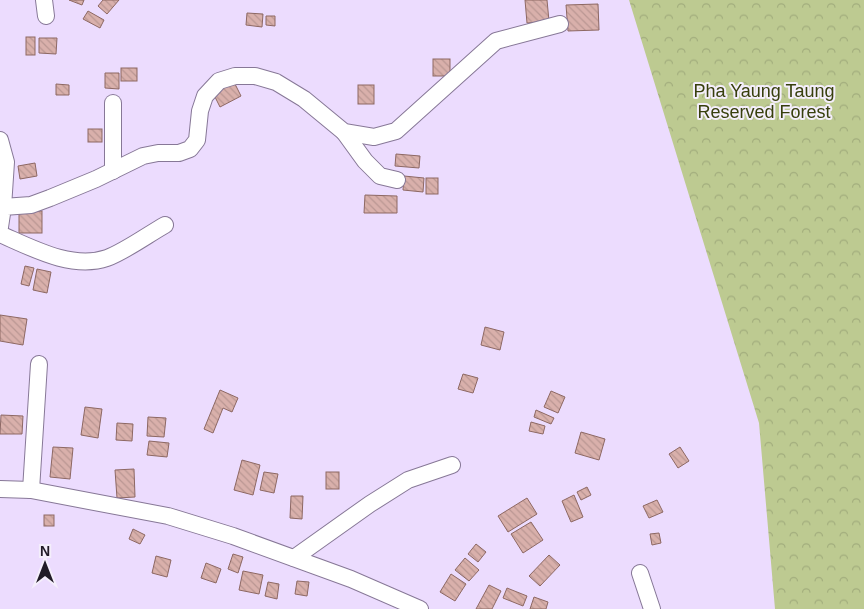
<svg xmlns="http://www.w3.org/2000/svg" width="864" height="609" font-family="Helvetica,sans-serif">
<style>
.forest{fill:url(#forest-crowns)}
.building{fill:url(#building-back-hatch);stroke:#8d6863}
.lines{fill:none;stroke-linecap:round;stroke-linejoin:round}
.street-casing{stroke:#877897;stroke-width:18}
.street{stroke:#fff;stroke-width:16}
.labels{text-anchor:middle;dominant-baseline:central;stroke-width:4;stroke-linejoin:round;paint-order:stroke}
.park-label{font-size:18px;fill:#373f0c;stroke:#f4eefb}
</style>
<defs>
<pattern id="forest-crowns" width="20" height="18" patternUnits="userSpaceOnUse" patternTransform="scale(1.25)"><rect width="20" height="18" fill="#bdca91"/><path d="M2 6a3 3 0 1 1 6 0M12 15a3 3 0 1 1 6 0" fill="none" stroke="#a2ad7d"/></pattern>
<pattern id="building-back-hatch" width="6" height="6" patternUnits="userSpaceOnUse" patternTransform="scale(1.25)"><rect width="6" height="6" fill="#d9b0ab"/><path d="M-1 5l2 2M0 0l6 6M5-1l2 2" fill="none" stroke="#ba9793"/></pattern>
</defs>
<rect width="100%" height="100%" fill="#ecdcfe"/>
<path class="forest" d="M629 0H864V609H775L759 423Z"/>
<g class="building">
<path d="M69 0H84L82 5Z"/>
<path d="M103 0H119L107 14 98 6Z"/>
<path d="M525 0H547L549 21 527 23Z"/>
<path d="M598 4 599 30 568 31 566 5Z"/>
<path d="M88 11 104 20 100 28 83 19Z"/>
<path d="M247 13 263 14 262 27 246 25Z"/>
<path d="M266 16H275V26L266 25Z"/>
<rect x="26" y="37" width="9" height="18"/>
<path d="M39 38H57L56 54 39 53Z"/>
<rect x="433" y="59" width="17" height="17"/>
<rect x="121" y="68" width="16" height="13"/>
<path d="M105 73H119V89L105 88Z"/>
<path d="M234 82 241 96 220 107 213 93Z"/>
<path d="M56 84 69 85V95H56Z"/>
<rect x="358" y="85" width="16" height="19"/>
<rect x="88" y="129" width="14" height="13"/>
<path d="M396 154 420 156 419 168 395 166Z"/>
<path d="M35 163 37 176 20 179 18 166Z"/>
<path d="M404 176 424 178 423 192 403 190Z"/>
<rect x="426" y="178" width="12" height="16"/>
<path d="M365 195 397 196V213H364Z"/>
<rect x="19" y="211" width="23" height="22"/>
<path d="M25 266 34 268 29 286 21 284Z"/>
<path d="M37 269 51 272 47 293 33 290Z"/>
<path d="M0 315 27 319 23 345 0 341Z"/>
<path d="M485 327 504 332 500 350 481 345Z"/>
<path d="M463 374 478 378 473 393 458 389Z"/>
<path d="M220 390 238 398 232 412 223 408 213 433 204 429Z"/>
<path d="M551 391 565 397 558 413 544 407Z"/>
<path d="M85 407 102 409 98 438 81 435Z"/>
<path d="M536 410 554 418 551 424 534 417Z"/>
<path d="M1 415 23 416 22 434H0Z"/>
<path d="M148 417 166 418 164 437 147 436Z"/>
<path d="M531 422 545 426 543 434 529 431Z"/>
<path d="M117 423 133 424 132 441 116 440Z"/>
<path d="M581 432 605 439 599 460 575 453Z"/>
<path d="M149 441 169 443 167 457 147 455Z"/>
<path d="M53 447 73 448 70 479 50 477Z"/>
<path d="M680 447 689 461 678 468 669 454Z"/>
<path d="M242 460 260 465 253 495 234 490Z"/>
<path d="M134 469 135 497 117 498 115 470Z"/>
<path d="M264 472 278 474 274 493 260 490Z"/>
<rect x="326" y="472" width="13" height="17"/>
<path d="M587 487 591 495 581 500 577 492Z"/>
<path d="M574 495 583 517 571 522 562 501Z"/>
<path d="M291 496H303L302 519 290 518Z"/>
<path d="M527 498 537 514 508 532 498 516Z"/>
<path d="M657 500 663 512 649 518 643 506Z"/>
<rect x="44" y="515" width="10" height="11"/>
<path d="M531 522 543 540 523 553 511 534Z"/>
<path d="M133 529 145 535 140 544 129 539Z"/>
<path d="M659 533 661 543 652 545 650 534Z"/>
<path d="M476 544 486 552 478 562 468 554Z"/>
<path d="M233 554 243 557 238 573 228 569Z"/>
<path d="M549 555 560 565 540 586 529 576Z"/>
<path d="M156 556 171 560 167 577 152 573Z"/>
<path d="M465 558 479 570 469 581 455 570Z"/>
<path d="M206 563 221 569 216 583 201 578Z"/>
<path d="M243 571 263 575 259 594 239 590Z"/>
<path d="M451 574 466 584 455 601 440 592Z"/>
<path d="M297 581 309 582 307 596 295 594Z"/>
<path d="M268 582 279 584 277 599 265 596Z"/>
<path d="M489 585 501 591 492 609H476Z"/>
<path d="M507 588 527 596 523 606 503 598Z"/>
<path d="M534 597 548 602 546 609H530Z"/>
</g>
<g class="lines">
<defs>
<g id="street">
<path d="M44 0 46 16"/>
<path d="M113 103V171"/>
<path d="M344 132 365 161 380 176 397 180"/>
<path d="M0 140 6 162 3 207"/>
<path d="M0 227 3 207 31 205 50 198 96 179 143 156 158 153H179L190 149 197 140 200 111 205 96 219 81 235 76H255L276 82 304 99 344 132 374 137 396 131 496 41 560 24"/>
<path d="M0 234C32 248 72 270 107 258 124 252 149 234 165 225"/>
<path d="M0 489 31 490 168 516 233 536 351 579 420 609"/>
<path d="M31 490 39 364"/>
<path d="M294 558 370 504 408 480 452 465"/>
<path d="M640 573 652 609"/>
</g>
</defs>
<use href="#street" class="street-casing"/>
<use href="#street" class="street"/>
</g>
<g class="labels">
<g class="park-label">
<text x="764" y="91">Pha Yaung Taung<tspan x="764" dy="21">Reserved Forest</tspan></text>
</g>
</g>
<g transform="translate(45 564)" stroke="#f4eefb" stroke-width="4" paint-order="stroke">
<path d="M0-4L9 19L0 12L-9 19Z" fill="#211b27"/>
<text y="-8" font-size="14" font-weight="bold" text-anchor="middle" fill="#211b27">N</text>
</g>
</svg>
